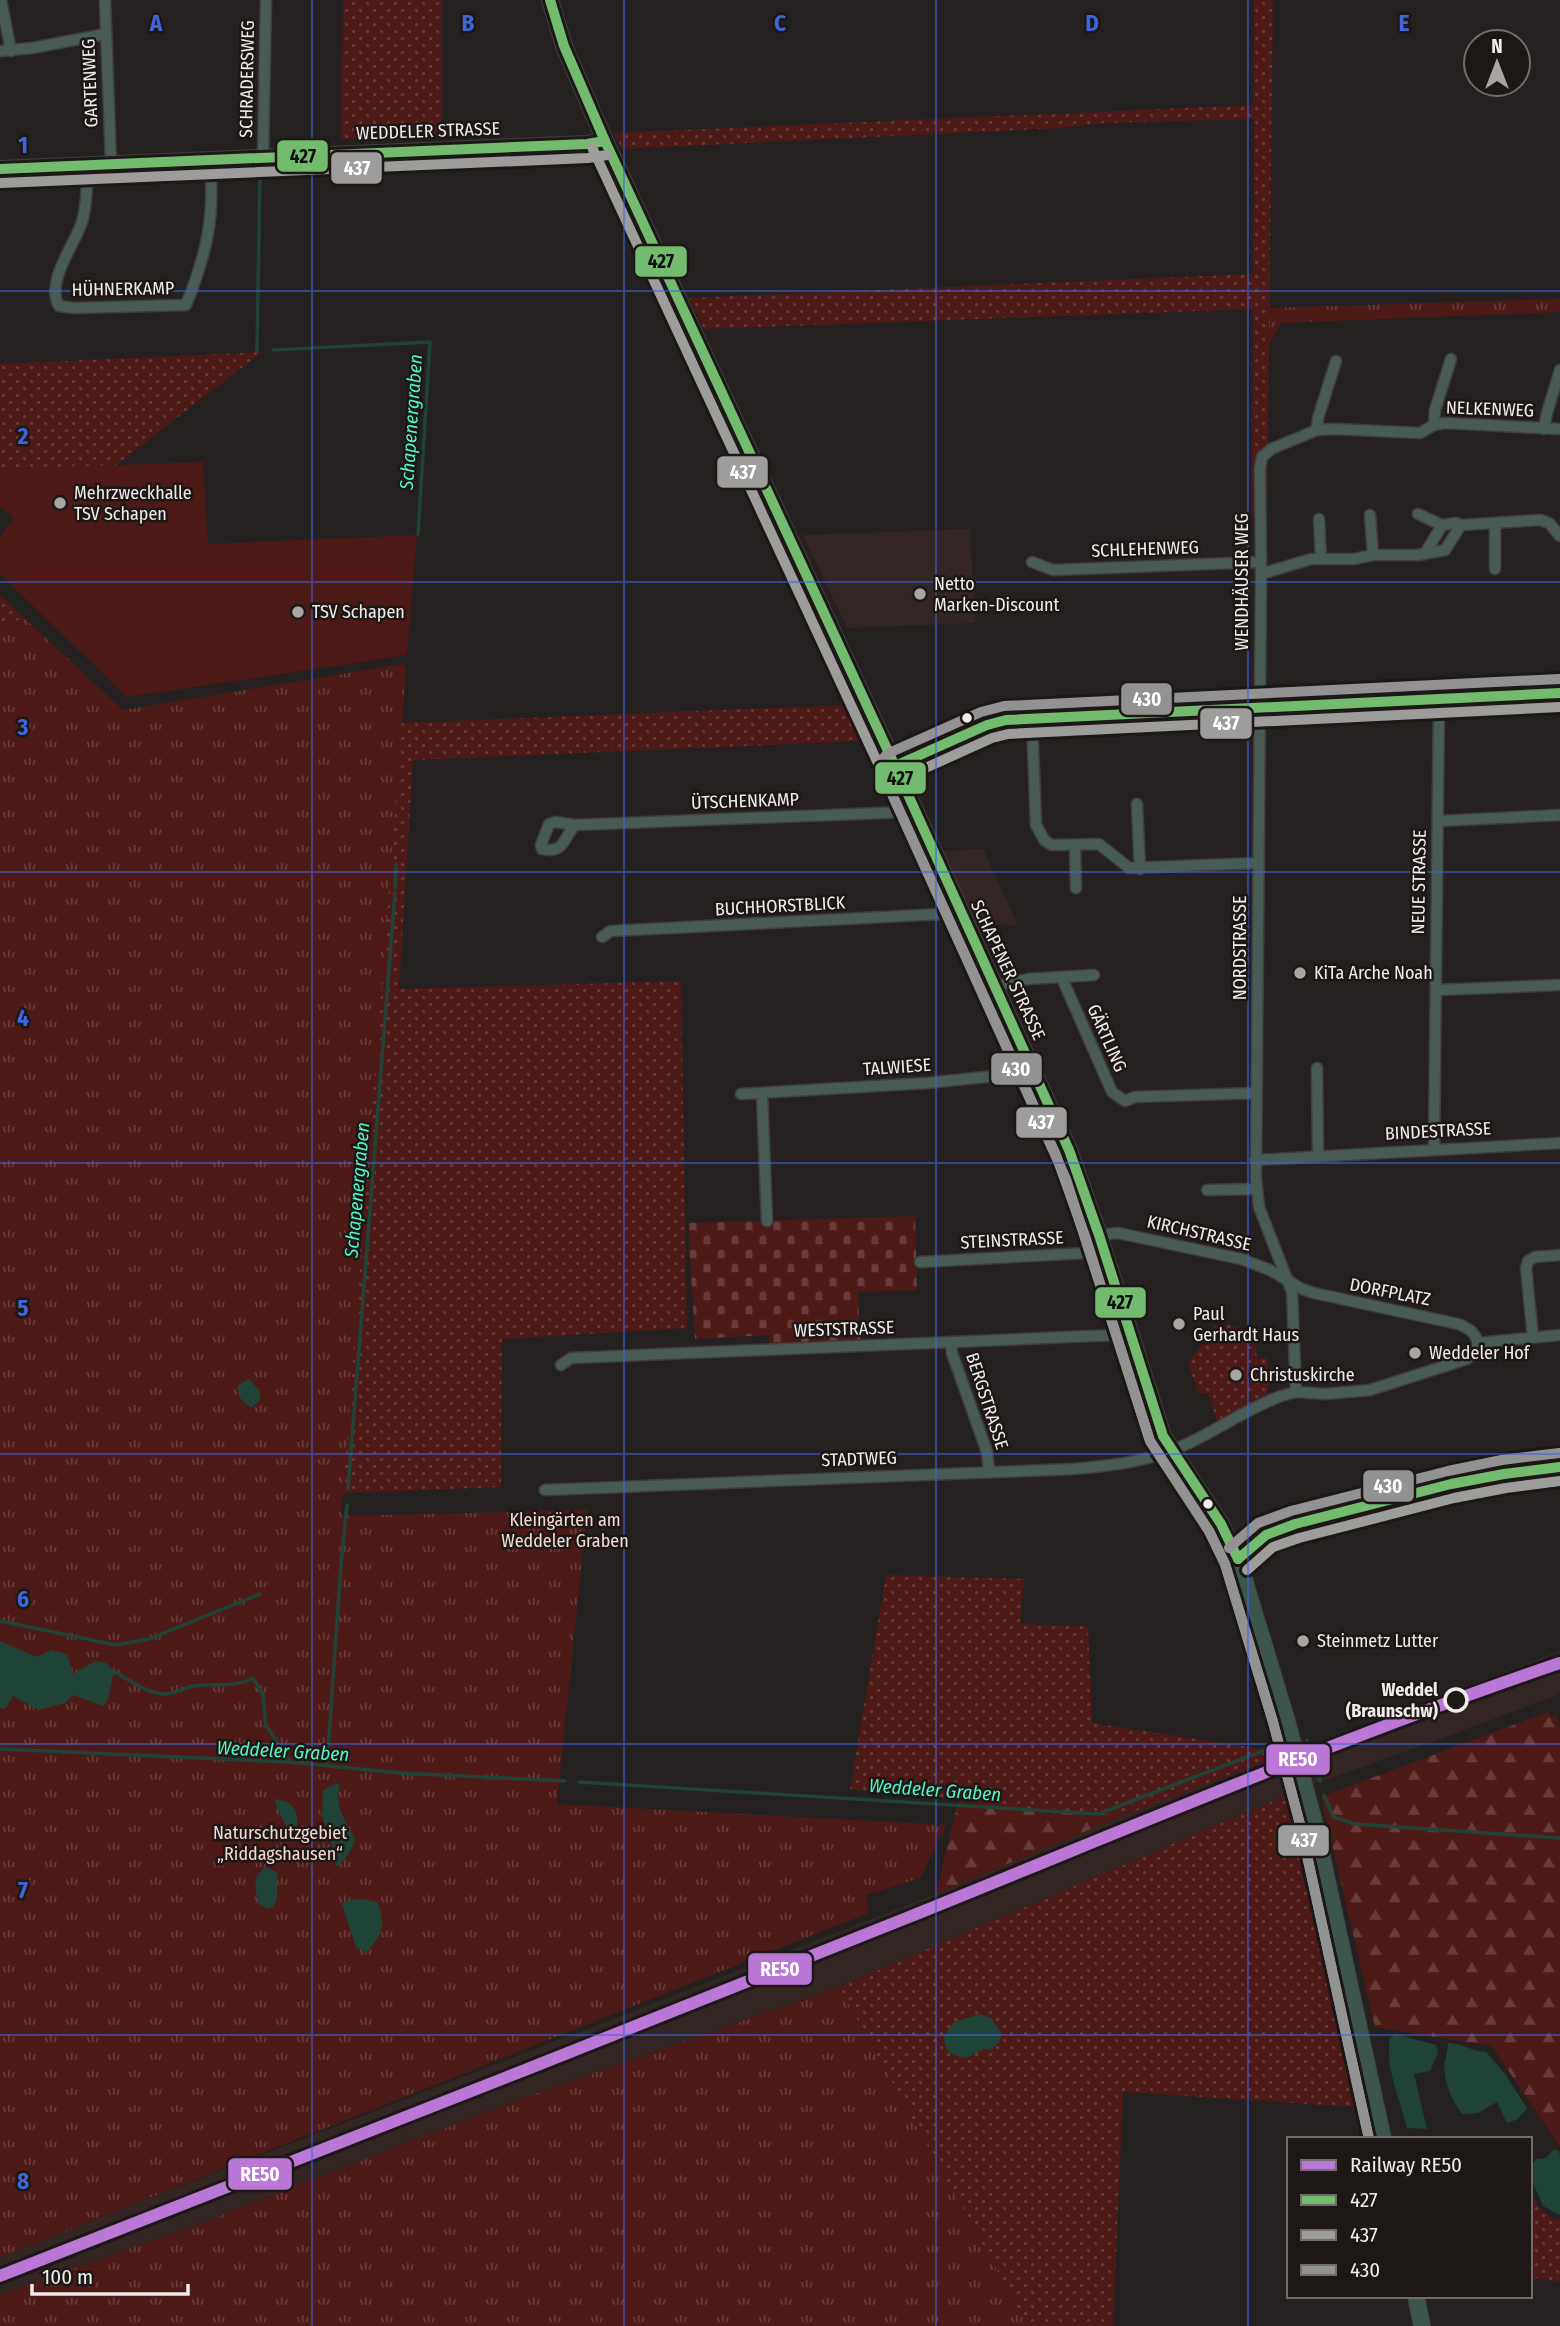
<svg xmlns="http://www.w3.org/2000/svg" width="1560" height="2326" font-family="'Fira Sans Condensed',sans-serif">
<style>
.built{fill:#332625}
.grass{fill:url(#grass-dots)}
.forest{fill:url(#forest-firs)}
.cemetery{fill:url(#cemetery-stones)}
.park{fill:url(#park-tufts)}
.pitch{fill:#4e1a18}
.water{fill:#204337}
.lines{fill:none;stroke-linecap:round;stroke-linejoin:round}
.stream{stroke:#204337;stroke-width:3.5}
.street-casing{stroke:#413e3e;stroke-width:13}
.secondary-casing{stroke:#413e3e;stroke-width:18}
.street{stroke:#485b55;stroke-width:10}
.secondary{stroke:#3d564d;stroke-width:16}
.bus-1-casing{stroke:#1d1716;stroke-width:16}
.bus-2-casing{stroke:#1d1716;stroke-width:16}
.bus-3-casing{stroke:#1d1716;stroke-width:16}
.bus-1{stroke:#72bb6f;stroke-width:10}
.bus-2{stroke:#9d9d9c;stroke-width:10}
.bus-3{stroke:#929292;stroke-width:10}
.rail-1-casing{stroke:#1d1716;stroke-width:18}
.rail-1{stroke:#ba77d6;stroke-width:12}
.grid{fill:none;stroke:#3d66db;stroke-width:2;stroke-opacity:0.55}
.poi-dot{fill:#aaa5a5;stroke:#1d1716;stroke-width:2.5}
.bus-dot{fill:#f1ecec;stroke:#1d1716;stroke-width:2.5}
.stop-dot{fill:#1d1716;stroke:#f1ecec;stroke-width:3.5}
.labels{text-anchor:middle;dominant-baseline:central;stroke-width:5;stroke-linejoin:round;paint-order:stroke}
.street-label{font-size:18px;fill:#f1ecec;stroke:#1d1716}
.poi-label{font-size:18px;fill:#f1ecec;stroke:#1d1716;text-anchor:start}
.park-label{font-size:18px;fill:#f4d9d5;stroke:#1d1716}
.stop-label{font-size:18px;font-weight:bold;fill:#f1ecec;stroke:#1d1716;text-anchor:end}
.water-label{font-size:19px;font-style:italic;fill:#50f6c3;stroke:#1d1716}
.grid-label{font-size:23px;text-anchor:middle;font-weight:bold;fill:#3d66db;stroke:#1d1716;stroke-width:5;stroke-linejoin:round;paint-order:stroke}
.line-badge{stroke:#1d1716;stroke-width:2.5}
.badge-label{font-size:19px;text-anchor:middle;font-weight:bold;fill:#fff}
.pale-badge-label{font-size:19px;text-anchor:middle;font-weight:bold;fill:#111}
</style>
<defs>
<pattern id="grass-dots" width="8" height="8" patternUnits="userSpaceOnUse" patternTransform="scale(1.75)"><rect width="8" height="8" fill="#4e1a18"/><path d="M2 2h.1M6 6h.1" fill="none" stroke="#683b3a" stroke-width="1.8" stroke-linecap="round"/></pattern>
<pattern id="forest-firs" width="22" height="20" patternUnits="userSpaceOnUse" patternTransform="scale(1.75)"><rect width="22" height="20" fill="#4e1a18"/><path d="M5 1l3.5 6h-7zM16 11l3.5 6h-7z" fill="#683b3a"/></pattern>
<pattern id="cemetery-stones" width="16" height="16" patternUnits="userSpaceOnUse" patternTransform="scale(1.75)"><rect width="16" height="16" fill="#4e1a18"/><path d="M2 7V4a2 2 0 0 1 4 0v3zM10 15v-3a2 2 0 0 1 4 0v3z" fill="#683b3a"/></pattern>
<pattern id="park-tufts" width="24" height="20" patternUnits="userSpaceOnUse" patternTransform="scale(1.75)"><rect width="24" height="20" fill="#4e1a18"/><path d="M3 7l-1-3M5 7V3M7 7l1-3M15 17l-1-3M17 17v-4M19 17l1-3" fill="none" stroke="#683b3a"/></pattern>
</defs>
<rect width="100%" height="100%" fill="#252121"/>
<g class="built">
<path d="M970 529 975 623 847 628 803 535Z"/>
<path d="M983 849 1018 925 976 924 942 851Z"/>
<path d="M1560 1651V1694L1454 1734 1298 1790 839 1987 509 2103 196 2225 0 2295V2256L936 1894 1125 1814Z"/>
</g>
<g class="grass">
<path d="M343 0H442V135L341 139Z"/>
<path d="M1254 0H1273L1267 517H1252L1253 309 704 329 689 298 1253 274 1254 119 1104 123 1057 128 622 149 614 133 1253 105Z"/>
<path d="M262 352 116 465 0 469V364Z"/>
<path d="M0 595 25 619 0 624Z"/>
<path d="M406 669 402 723 846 705 865 741 413 760 399 989 681 981 687 1328 502 1339 501 1487 343 1493 0 1082 120 713Z"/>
<path d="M1217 1325 1225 1329 1228 1325 1249 1330 1255 1342 1257 1358H1267L1270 1380 1267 1395 1217 1421 1208 1393H1198L1188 1363Z"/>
<path d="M886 1575 1024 1579 1020 1624 1088 1626 1092 1723 1286 1753 1122 1816 850 1789Z"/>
<path d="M1298 1790 1357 2107 1123 2092 1113 2326H1028L839 1987Z"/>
<path d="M1530 2188 1538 2206 1553 2219 1560 2220V2282L1530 2277Z"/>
</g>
<g class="forest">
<path d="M1548 1712 1550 1716 1556 1714 1560 1726V2147L1492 2046 1375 2027 1321 1797Z"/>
<path d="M959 1799 1122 1816 936 1894Z"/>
</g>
<path class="cemetery" d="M915 1216 917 1290 858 1292 860 1341 770 1345V1335L695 1339 688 1223Z"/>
<g class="park">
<path d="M1560 299V312L1281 323 1269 344V308Z"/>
<path d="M25 619 123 710 403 664 406 669 341 1516 587 1510 557 1804 946 1825 920 1878 866 1895 868 1913 0 2257V624Z"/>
<path d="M839 1987 1028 2326H0V2295L196 2225 509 2103Z"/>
</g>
<path class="pitch" d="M203 462 208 544 417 535 407 655 127 697 0 574V536L14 518 0 506V469Z"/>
<g class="water">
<path d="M249 1379 260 1391V1401L251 1408 240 1398 237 1386Z"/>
<path d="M0 1641 37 1657 51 1650 67 1654 73 1674 95 1661 106 1663 114 1671 108 1700 103 1706 73 1695 65 1703 39 1710 13 1696 5 1709 0 1708Z"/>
<path d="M337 1783 340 1784C334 1806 345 1821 355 1838 355 1847 344 1861 337 1867L328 1831 322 1817 323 1790Z"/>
<path d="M275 1799C301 1802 300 1822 293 1841L288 1837 290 1833 277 1809Z"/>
<path d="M266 1867 277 1873V1899L273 1907 267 1909 259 1904C255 1889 251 1877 266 1867Z"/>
<path d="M363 1899 377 1902C387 1925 382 1935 366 1953L356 1947 342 1904 348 1900Z"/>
<path d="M980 2014 991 2018 1001 2033 1000 2041 991 2050 984 2049 967 2058C952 2056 944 2052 944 2036L954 2022Z"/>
<path d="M1395 2034 1436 2045 1438 2053 1430 2071 1414 2074 1427 2129 1407 2128C1400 2098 1385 2069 1390 2038Z"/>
<path d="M1448 2043C1462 2043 1473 2052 1486 2052L1505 2074 1527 2108 1518 2119 1507 2123 1497 2102 1478 2113 1462 2114C1452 2101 1444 2082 1444 2066 1445 2058 1448 2051 1448 2043Z"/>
<path d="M1554 2149 1559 2151 1560 2156V2215L1543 2206 1531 2178 1530 2167 1536 2159 1546 2158Z"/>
</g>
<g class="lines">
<g class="stream">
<path d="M273 350 430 342 418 534"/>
<path d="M257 351 260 167"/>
<path d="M395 888 396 864"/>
<path d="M348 1489 395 893"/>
<path d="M0 1621 116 1645 149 1639 260 1594"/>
<path d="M110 1673 114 1671C129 1680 145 1692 163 1694 174 1695 184 1687 194 1686 215 1683 235 1688 253 1678L263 1695 266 1725 290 1762"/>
<path d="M1307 1740 1320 1781"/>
<path d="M0 1749 290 1762 400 1773 565 1781"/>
<path d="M327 1765 341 1564 347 1505"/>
<path d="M579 1782 1098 1814 1278 1745"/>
<path d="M1324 1795 1333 1817 1355 1824 1560 1838"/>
</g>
<defs>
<g id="street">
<path d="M1 0 11 51"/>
<path d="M105 0 111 165"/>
<path d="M0 51 32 48 106 34"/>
<path d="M263 159 266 0"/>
<path d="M87 166C87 184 87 204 82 222 75 244 45 282 59 306L75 308 186 305C207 253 215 217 210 160"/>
<path d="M1434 425 1435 410 1451 359"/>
<path d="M1544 429 1547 413 1560 370"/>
<path d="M1317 430 1318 418 1336 361"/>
<path d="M1418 514 1442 525"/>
<path d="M1370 515 1373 555"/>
<path d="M1319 519 1321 558"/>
<path d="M1425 554 1442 525 1456 523 1461 525"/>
<path d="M1032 562 1053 570 1260 562"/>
<path d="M1495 569V524"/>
<path d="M1261 574 1311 559H1354L1373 555H1418L1445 550 1461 525 1540 520 1549 523 1560 536"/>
<path d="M1032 719 1036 825 1045 841 1052 845 1099 844 1129 868 1258 863"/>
<path d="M895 766 987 725 1006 720 1560 693"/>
<path d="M1137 804 1140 869"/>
<path d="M1438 821 1560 815"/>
<path d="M575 825 556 822 549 824 541 845 542 849C565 854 563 838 575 825L906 812 914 808"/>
<path d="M1075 845 1076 888"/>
<path d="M602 937 611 931 961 913"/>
<path d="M1062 978 1112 1092 1125 1101 1135 1097 1256 1093"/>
<path d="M994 987 1028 979 1094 975"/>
<path d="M1436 990 1560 985"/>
<path d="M1317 1068 1318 1155"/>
<path d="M762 1093 767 1221"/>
<path d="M741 1094 927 1083 1023 1073 1033 1069"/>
<path d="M1434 1149 1439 699"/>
<path d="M1255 1160 1560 1143"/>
<path d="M1207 1190 1257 1189"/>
<path d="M920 1262 1105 1252"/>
<path d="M1533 1338 1526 1268 1528 1261 1535 1257 1560 1255"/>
<path d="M951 1342 952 1353 987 1452 989 1472"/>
<path d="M1478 1343 1560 1335"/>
<path d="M561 1365 571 1358 1116 1335 1130 1332"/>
<path d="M1296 1392 1292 1292 1259 1207 1256 1178 1261 574 1260 468 1262 457 1271 449 1317 430 1335 429 1420 433 1434 425 1445 423 1560 429"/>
<path d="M545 1490 1072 1469C1112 1466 1153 1461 1189 1443 1220 1428 1249 1408 1281 1396L1296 1392 1326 1394 1370 1390 1467 1359C1485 1344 1477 1331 1458 1324L1314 1293 1302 1289 1270 1270 1241 1259 1118 1233 1099 1235"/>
<path d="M1230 1541C1242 1538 1255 1538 1267 1535 1364 1507 1459 1475 1560 1467"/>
<path d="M1238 1559 1258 1544 1264 1536"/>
</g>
<g id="secondary">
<path d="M550 0 564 46 605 141 895 766 1069 1150 1099 1235 1163 1436 1221 1524 1238 1559 1286 1718 1315 1825 1383 2139"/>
<path d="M0 169 587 144 605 141"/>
<path d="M1416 2296 1422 2326"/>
</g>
</defs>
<use href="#street" class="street-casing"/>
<use href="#secondary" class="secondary-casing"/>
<use href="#street" class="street"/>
<use href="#secondary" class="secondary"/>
<defs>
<g id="bus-1">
<path d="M550 0 564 46 605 141 895 766 1069 1150 1099 1235 1163 1436 1221 1524 1238 1559"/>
<path d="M0 169 587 144 605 141"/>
<path d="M895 766 987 725 1006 720 1560 693"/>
<path d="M1238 1559 1266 1535 1295 1524 1451 1484 1504 1474 1560 1467"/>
</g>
<g id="bus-2">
<path d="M592 147 882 772 1056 1155 1086 1239 1150 1441 1209 1531 1225 1564 1273 1722 1301 1828 1369 2139"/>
<path d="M1 183 588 158 607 155"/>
<path d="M901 779 992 738 1008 734 1560 707"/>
<path d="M1247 1570 1273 1547 1299 1538 1454 1498 1506 1488 1560 1481"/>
</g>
<g id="bus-3">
<path d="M1229 1548 1258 1523 1291 1511 1448 1471 1502 1460 1559 1453"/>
<path d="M1369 2139 1301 1828 1273 1722 1225 1564 1209 1531 1150 1441 1066 1179 882 772C880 764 882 757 889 753L981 712 1004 706 1559 679"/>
</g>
</defs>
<use href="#bus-1" class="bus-1-casing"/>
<use href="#bus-2" class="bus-2-casing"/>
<use href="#bus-3" class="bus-3-casing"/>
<use href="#bus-1" class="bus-1"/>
<use href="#bus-2" class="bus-2"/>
<use href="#bus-3" class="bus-3"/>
<defs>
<path id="rail-1" d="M0 2276C303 2157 607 2039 909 1917 1125 1830 1339 1738 1560 1663"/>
</defs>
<use href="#rail-1" class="rail-1-casing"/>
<use href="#rail-1" class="rail-1"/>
</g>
<path class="grid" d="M312 0V2326M624 0V2326M936 0V2326M1248 0V2326M0 291H1560M0 582H1560M0 872H1560M0 1163H1560M0 1454H1560M0 1744H1560M0 2035H1560"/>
<g class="poi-dot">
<circle cx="60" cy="503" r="7"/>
<circle cx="920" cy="594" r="7"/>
<circle cx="298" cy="612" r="7"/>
<circle cx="1300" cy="973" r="7"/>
<circle cx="1179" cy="1324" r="7"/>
<circle cx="1415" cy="1353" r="7"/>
<circle cx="1236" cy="1375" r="7"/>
<circle cx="1303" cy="1641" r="7"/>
</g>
<g class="bus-dot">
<circle cx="967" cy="718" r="6"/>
<circle cx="1208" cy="1504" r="6"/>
</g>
<circle class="stop-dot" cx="1456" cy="1700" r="11"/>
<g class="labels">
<g class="street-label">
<text transform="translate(247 79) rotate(-89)">SCHRADERSWEG</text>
<text transform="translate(90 83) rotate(-92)">GARTENWEG</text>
<text transform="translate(428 131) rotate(-2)">WEDDELER STRASSE</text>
<text transform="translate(123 289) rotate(-1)">HÜHNERKAMP</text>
<text transform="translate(1490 409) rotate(2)">NELKENWEG</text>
<text transform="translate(1145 549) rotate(-2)">SCHLEHENWEG</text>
<text transform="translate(1242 582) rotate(-90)">WENDHÄUSER WEG</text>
<text transform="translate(745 801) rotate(-2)">ÜTSCHENKAMP</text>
<text transform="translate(1419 882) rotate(-89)">NEUE STRASSE</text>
<text transform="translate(780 906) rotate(-3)">BUCHHORSTBLICK</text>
<text transform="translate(1240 948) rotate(-90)">NORDSTRASSE</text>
<text transform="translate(1008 970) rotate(65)">SCHAPENER STRASSE</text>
<text transform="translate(1107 1038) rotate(66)">GÄRTLING</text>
<text transform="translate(897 1067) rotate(-4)">TALWIESE</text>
<text transform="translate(1438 1131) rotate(-3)">BINDESTRASSE</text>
<text transform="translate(1199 1233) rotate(13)">KIRCHSTRASSE</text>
<text transform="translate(1012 1240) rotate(-3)">STEINSTRASSE</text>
<text transform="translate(1390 1292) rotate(11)">DORFPLATZ</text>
<text transform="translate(844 1329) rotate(-2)">WESTSTRASSE</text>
<text transform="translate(987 1401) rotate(72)">BERGSTRASSE</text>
<text transform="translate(859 1459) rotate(-2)">STADTWEG</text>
</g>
<g class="poi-label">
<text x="74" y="493">Mehrzweckhalle<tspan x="74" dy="21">TSV Schapen</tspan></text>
<text x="934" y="584">Netto<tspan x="934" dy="21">Marken-Discount</tspan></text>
<text x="312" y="612">TSV Schapen</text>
<text x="1314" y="973">KiTa Arche Noah</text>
<text x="1193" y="1314">Paul<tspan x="1193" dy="21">Gerhardt Haus</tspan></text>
<text x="1429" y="1353">Weddeler Hof</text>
<text x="1250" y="1375">Christuskirche</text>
<text x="1317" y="1641">Steinmetz Lutter</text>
</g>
<g class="park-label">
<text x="565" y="1520">Kleingärten am<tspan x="565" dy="21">Weddeler Graben</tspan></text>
<text x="280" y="1833">Naturschutzgebiet<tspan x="280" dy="21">„Riddagshausen“</tspan></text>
</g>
<g class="stop-label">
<text x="1438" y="1690">Weddel<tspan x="1438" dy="21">(Braunschw)</tspan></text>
</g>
<g class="water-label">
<text transform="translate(411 422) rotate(-86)">Schapenergraben</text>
<text transform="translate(357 1190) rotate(-85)">Schapenergraben</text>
<text transform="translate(283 1751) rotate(3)">Weddeler Graben</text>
<text transform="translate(935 1790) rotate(4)">Weddeler Graben</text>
</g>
</g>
<g class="grid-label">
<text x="156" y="31">A</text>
<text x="468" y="31">B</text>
<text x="780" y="31">C</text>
<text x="1092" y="31">D</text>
<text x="1404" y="31">E</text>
<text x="23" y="153">1</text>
<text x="23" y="444">2</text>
<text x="23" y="735">3</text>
<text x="23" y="1026">4</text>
<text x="23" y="1316">5</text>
<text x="23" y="1607">6</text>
<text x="23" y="1898">7</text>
<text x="23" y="2189">8</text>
</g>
<g class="line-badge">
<rect x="276" y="139" width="53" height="34" rx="7" fill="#72bb6f"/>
<rect x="330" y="151" width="53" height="34" rx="7" fill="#9d9d9c"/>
<rect x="634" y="245" width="54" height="33" rx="7" fill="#72bb6f"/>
<rect x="716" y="455" width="53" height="34" rx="7" fill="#9d9d9c"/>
<rect x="1120" y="682" width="53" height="34" rx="7" fill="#929292"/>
<rect x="1199" y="707" width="54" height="33" rx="7" fill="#9d9d9c"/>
<rect x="874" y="761" width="53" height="34" rx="7" fill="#72bb6f"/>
<rect x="990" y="1052" width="53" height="34" rx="7" fill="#929292"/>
<rect x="1015" y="1106" width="53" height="33" rx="7" fill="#9d9d9c"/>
<rect x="1094" y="1286" width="53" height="33" rx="7" fill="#72bb6f"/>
<rect x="1362" y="1469" width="53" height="34" rx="7" fill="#929292"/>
<rect x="1265" y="1743" width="66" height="33" rx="7" fill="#ba77d6"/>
<rect x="1277" y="1824" width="53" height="33" rx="7" fill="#9d9d9c"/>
<rect x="747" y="1952" width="66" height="34" rx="7" fill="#ba77d6"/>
<rect x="227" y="2157" width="66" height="34" rx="7" fill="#ba77d6"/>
</g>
<g class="badge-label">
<text x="357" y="175">437</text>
<text x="743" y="479">437</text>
<text x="1147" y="706">430</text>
<text x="1226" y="730">437</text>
<text x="1016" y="1076">430</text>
<text x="1041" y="1129">437</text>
<text x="1388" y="1493">430</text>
<text x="1298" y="1766">RE50</text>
<text x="1304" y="1847">437</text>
<text x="780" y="1976">RE50</text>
<text x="260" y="2181">RE50</text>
</g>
<g class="pale-badge-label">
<text x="303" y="163">427</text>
<text x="661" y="268">427</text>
<text x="900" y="785">427</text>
<text x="1120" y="1309">427</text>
</g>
<rect x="1287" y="2137" width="245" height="161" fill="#1d1716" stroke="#726c6c" stroke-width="2"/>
<rect x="1301" y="2160" width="35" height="10" fill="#ba77d6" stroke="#726c6c" stroke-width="2"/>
<text x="1350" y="2172" font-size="21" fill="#f1ecec">Railway RE50</text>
<rect x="1301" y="2195" width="35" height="10" fill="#72bb6f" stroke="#726c6c" stroke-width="2"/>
<text x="1350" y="2207" font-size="21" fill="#f1ecec">427</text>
<rect x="1301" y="2230" width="35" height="10" fill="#9d9d9c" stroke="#726c6c" stroke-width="2"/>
<text x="1350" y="2242" font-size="21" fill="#f1ecec">437</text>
<rect x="1301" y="2265" width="35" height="10" fill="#929292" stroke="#726c6c" stroke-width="2"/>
<text x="1350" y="2277" font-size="21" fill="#f1ecec">430</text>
<g transform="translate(1497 63)"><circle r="33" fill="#1d1716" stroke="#726c6c" stroke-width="2"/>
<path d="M0-5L12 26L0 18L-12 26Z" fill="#aaa5a5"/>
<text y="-10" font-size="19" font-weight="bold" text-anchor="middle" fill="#f1ecec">N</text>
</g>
<path d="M32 2284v10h156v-10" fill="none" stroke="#f1ecec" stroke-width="3.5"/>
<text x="42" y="2284" font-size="21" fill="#f1ecec" stroke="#1d1716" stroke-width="5" paint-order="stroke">100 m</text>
</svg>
